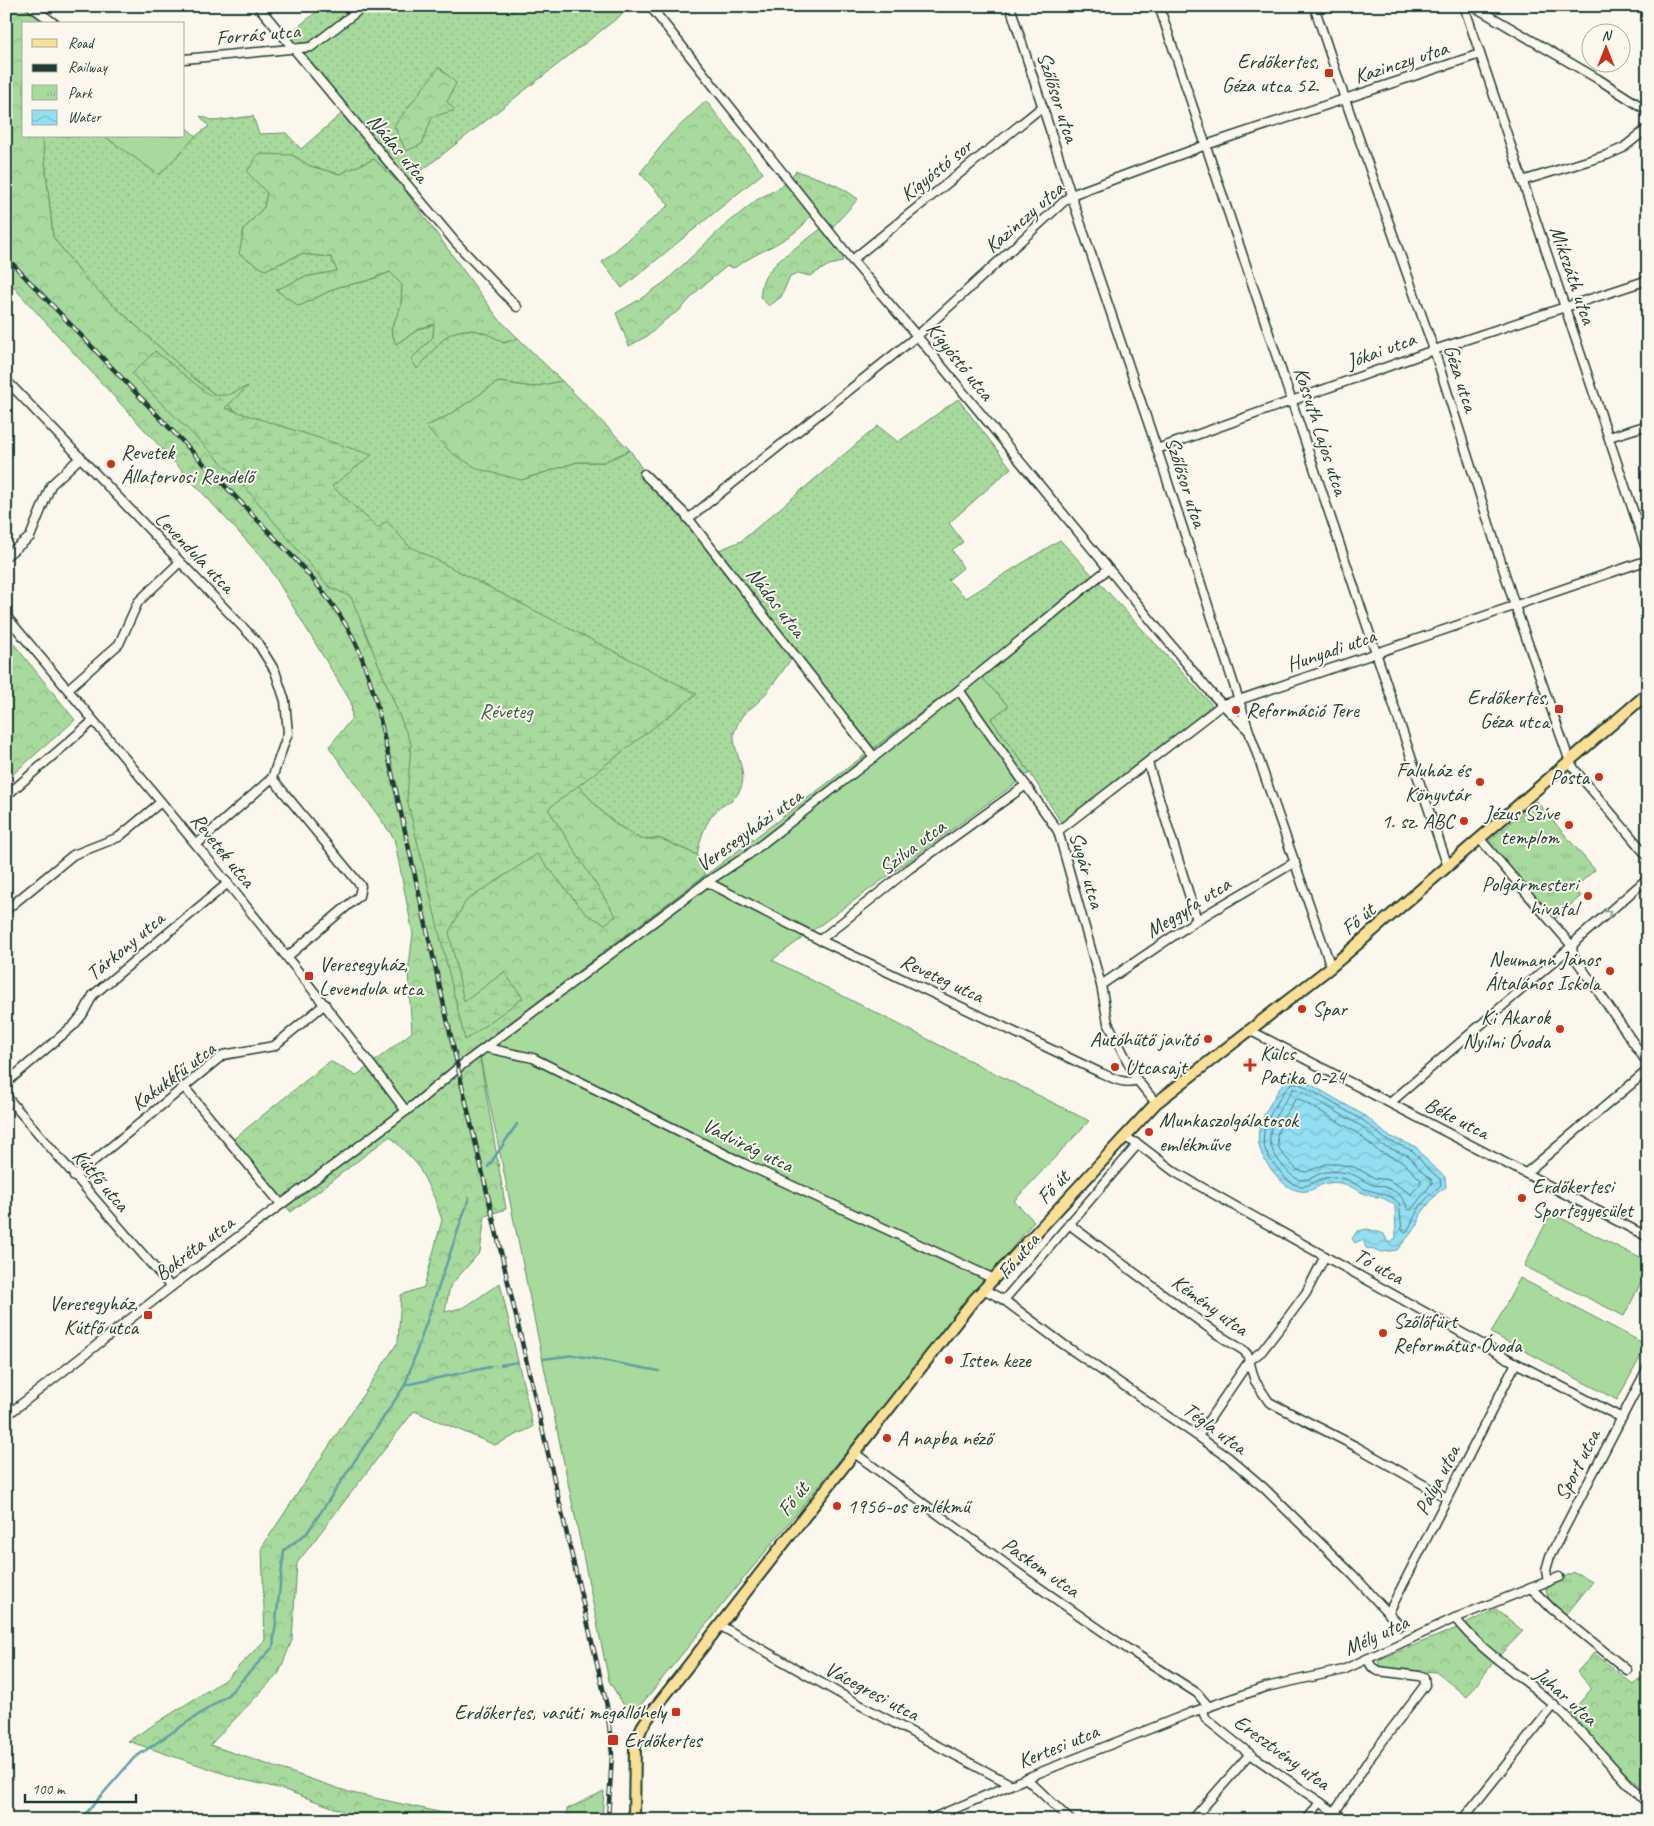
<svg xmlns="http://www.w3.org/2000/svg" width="1654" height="1826" font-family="Caveat,sans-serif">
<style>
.grass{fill:url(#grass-dots);stroke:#638c68}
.forest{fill:url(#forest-crowns);stroke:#638c68}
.wetland{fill:url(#wetland-marsh);stroke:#638c68}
.park{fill:url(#park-tufts);stroke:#638c68}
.garden{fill:#a7da9c;stroke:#638c68}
.water{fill:url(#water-waves);stroke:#649ea6}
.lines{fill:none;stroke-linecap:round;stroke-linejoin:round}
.shore{stroke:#4d7d80;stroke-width:1}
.stream{stroke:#649ea6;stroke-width:2.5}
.minor-casing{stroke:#1f3d34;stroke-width:11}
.major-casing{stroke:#1f3d34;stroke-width:14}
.minor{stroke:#fbf7ec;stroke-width:8}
.major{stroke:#fadf96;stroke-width:10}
.rail-casing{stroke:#1f3d34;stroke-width:4.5}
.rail{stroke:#fbf7ec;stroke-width:2.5;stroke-dasharray:8;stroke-linecap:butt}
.oneway{stroke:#8d9a90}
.poi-dot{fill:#c8321e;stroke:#fbf7ec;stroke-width:2}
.labels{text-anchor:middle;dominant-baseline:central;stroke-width:4;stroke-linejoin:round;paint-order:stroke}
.street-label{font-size:21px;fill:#1f3d34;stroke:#fbf7ec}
.poi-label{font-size:21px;fill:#1f3d34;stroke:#fbf7ec;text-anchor:start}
.park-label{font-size:21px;fill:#3a5c49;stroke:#fbf7ec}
</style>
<defs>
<pattern id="grass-dots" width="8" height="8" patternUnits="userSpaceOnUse" patternTransform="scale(1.25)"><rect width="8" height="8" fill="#a7da9c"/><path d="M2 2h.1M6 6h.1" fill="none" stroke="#8fbc87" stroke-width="1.8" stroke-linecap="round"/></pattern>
<pattern id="forest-crowns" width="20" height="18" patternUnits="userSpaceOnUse" patternTransform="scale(1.25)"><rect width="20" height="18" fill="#a7da9c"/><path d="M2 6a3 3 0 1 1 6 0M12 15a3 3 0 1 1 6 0" fill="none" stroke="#8fbc87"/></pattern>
<pattern id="wetland-marsh" width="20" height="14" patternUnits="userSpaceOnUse" patternTransform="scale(1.25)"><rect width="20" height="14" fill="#a7da9c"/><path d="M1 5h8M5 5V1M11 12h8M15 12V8" fill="none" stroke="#8fbc87"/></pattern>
<pattern id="park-tufts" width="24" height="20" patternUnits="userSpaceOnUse" patternTransform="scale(1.25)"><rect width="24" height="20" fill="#a7da9c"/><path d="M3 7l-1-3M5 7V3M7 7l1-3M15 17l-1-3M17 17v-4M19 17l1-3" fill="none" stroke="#8fbc87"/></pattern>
<pattern id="water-waves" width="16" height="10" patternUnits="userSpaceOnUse" patternTransform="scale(1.25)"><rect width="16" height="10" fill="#92def2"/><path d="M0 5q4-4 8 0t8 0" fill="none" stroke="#7dbfd0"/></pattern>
</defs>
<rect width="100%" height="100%" fill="#fbf7ec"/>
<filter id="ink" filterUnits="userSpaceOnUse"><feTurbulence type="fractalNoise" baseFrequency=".02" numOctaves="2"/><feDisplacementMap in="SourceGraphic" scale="10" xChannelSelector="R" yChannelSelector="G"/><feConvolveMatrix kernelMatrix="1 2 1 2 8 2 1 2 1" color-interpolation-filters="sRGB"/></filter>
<g filter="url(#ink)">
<path class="grass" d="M324 6H343L350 15 361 6H621L625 12 402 186 374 159 339 174 310 166 292 155 267 193 264 207 244 229 265 270 301 254 331 257 338 272 304 277 277 290 299 306 338 287 367 281 391 272 402 285 401 306 391 330 396 344 419 329 435 324 433 337 411 359 417 368C425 360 439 342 446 337 465 323 487 332 504 343L518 338 562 381 533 387 498 382 451 414 425 427 521 480 577 462H604L630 450 642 469 712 553 741 541 878 426 898 442 958 399 1011 468 949 523 963 542 952 550 963 568 948 580 966 598 1060 540 1212 705 1104 797 1071 822H1061L1030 773 991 719 1008 706 976 672 874 748 796 652C784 669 773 686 759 701 754 707 746 710 742 716 739 721 735 729 734 734 733 753 749 772 740 790 735 801 725 803 717 810 704 823 701 838 697 855L661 839H640L616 824 603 813 260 430 190 375 87 281 53 237 43 142 41 136H104L159 174 196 136 209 126 200 116 215 121 253 116 259 134 286 133 301 149 347 109 289 34Z"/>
<g class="forest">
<path d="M6 6H22L47 24H24V136H41L43 142 53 237 87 281 190 375 260 430 603 813 616 824 640 839H661L697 855 705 875 478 1047 506 1209 485 1216 480 1252 450 1286 445 1312 465 1307 500 1283 533 1427 495 1445 414 1411 297 1563 292 1640 279 1673 210 1745 352 1793 475 1820H340L343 1811 282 1789 240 1779 128 1741 226 1679 265 1640 262 1547 398 1342 401 1295 424 1287 442 1220 434 1197 417 1164 390 1136 291 1212 231 1141 330 1061 356 1076 412 1032 408 973 413 934 394 838 329 747 352 718 351 702 266 562 6 279Z"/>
<path d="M439 67 456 83 447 102 455 110 432 117 422 144 406 151 394 126Z"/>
<path d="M706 101 763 173 622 288 602 262 669 205 640 173 670 135Z"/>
<path d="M258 154 292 155 310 166 339 174 374 159 402 186 498 318 518 338 504 343C487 332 465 323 446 337 438 343 426 360 417 369L411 359 433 337 434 324 419 329 396 344 391 330 401 306 402 285 390 272 367 281 338 287 299 306 276 290 304 277 337 271 331 257 301 254 265 270 239 254 244 229 264 207 267 193 247 172Z"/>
<path d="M796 171C819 178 839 184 858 199L828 232 844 251 842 262 829 265 810 276 798 273 790 276 781 297 769 306 760 297C761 293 761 286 763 281 774 258 807 242 825 225L813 211C810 216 807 220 804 224 790 240 753 254 734 268L727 266 699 289 681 309 665 320 649 335 629 346 616 313 639 300 666 281 723 227 758 199 781 187Z"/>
<path d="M562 381 630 450 604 462H577L521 480 478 469 452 453 425 427 451 414 498 382 533 387Z"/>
<path d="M9 638 75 720 6 780V640Z"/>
<path d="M1496 1609 1523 1631 1496 1659 1467 1697 1436 1672 1380 1668 1378 1660 1457 1628Z"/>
<path d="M1594 1653 1634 1685 1648 1669V1794L1567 1718 1592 1688 1577 1672Z"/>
<path d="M604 1791 602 1820H566L567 1809Z"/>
</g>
<path class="wetland" d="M155 351 209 395H228L248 386 225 408 372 455 332 486 378 528 387 521 409 546 697 694 548 809 616 916 605 924 586 914 537 854 466 901 449 932 464 1002 504 972 523 998 465 1040 407 799 411 744 351 597 328 586 239 480 132 374Z"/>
<g class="park">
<path d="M1536 801 1595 870 1574 888 1581 896 1554 919 1488 842Z"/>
<path d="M1574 1572 1593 1581 1566 1615 1549 1600 1545 1586Z"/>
</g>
<g class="garden">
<path d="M184 126 196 136 159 175 104 136H184Z"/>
<path d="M976 671 1008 706 991 719 1030 773 772 960 1089 1121 1014 1201 1034 1221 631 1717 609 1681 478 1047Z"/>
<path d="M1551 1213 1648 1262V1269L1624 1316 1524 1266Z"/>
<path d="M1520 1278 1647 1345 1617 1400 1491 1333Z"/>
</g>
<path class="water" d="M1296 1076 1367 1117 1387 1135 1416 1147 1430 1164 1445 1177 1446 1187 1437 1193 1421 1214 1418 1225 1397 1250 1382 1252 1366 1248 1363 1239 1355 1243 1352 1239 1357 1231 1368 1229 1384 1234 1388 1243 1396 1238 1395 1205C1391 1203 1386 1199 1382 1198 1377 1196 1372 1197 1367 1195 1354 1189 1343 1180 1328 1183 1315 1185 1311 1195 1296 1190 1286 1187 1282 1182 1275 1174 1255 1151 1253 1132 1269 1106 1276 1095 1283 1078 1296 1076Z"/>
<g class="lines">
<g class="shore">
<path d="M1293 1082 1300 1084 1364 1121 1385 1139 1413 1151 1427 1168 1440 1179 1441 1185C1432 1192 1424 1200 1418 1210 1413 1218 1413 1223 1406 1232L1402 1230 1399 1203C1391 1195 1382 1194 1372 1191 1356 1188 1346 1173 1325 1178 1312 1181 1305 1192 1290 1182 1285 1179 1281 1172 1277 1168 1256 1145 1262 1127 1277 1103 1282 1096 1286 1087 1293 1082Z"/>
<path d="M1293 1089H1297L1361 1126 1382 1145 1409 1156 1422 1172 1432 1180V1183L1411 1210 1407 1209C1405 1197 1396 1191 1385 1187 1381 1185 1377 1186 1373 1185 1367 1183 1362 1179 1356 1176 1348 1172 1336 1171 1326 1172 1317 1173 1311 1181 1301 1180 1293 1178 1289 1173 1284 1167 1256 1136 1275 1118 1293 1089Z"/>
<path d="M1296 1099H1299L1356 1132 1378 1151 1403 1162 1421 1180V1183L1411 1194 1389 1180 1375 1178 1354 1167 1337 1164H1326L1306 1172 1297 1170 1281 1152 1278 1145 1277 1135 1282 1120Z"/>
</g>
<g class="stream">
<path d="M488 1167 517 1124"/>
<path d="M543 1359 574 1355 659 1371"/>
<path d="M501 1365 518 1362"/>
<path d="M405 1385 469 1198"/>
<path d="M80 1820 134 1758 228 1695 273 1647 284 1550 307 1533 405 1385 490 1367"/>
</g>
<defs>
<g id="minor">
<path d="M31 6 55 24"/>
<path d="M258 6 456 243 517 307"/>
<path d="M347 6 354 14"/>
<path d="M650 6 852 260 917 336 1177 652 1211 693 1247 729"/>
<path d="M1010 6 1071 195 1157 449 1249 731 1331 967"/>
<path d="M1159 6 1448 867"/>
<path d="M1314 6 1345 99 1434 350 1515 606 1570 762 1575 770 1648 857"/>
<path d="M1464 6 1648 555"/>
<path d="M1473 6 1598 79 1648 111"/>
<path d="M184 59 311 47 364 6"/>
<path d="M1522 181 1607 155 1623 148 1648 128"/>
<path d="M852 260 1042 107"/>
<path d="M6 380 257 642 275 671 285 701 288 733 272 778 361 886 359 896 287 957"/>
<path d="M1609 437 1648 425"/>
<path d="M1157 449 1434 350 1648 280"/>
<path d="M644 474 684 513 874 757"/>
<path d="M688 519 917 336 1071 195 1206 145 1480 54"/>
<path d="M1640 529 1648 522"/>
<path d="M6 556 30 537 51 485 81 457"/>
<path d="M6 616C143 779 278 941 406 1111"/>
<path d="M68 689 119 644 138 602 180 562"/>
<path d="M959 690 1058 831 1101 985 1108 1023 1137 1080"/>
<path d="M1148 763 1197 920"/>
<path d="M6 796 93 721"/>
<path d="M1058 831 1223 704 1239 700 1648 560"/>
<path d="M1480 839 1572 946"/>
<path d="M197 844 272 778"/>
<path d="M707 882 820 940 1101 1073C1113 1078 1124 1085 1137 1080L1156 1103"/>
<path d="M6 910 73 855 119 837 161 802"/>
<path d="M820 940 909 869 1026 785"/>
<path d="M1572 946 1573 955 1648 1064"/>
<path d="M1101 985 1197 920 1295 862"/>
<path d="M1249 1030 1648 1237"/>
<path d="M487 1048 533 1058 743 1163 994 1279"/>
<path d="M6 1083 74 1025 83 1014 93 995 228 883"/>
<path d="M184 1087 281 1204"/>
<path d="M6 1096 171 1287"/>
<path d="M1390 1103 1572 946 1578 939 1648 878"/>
<path d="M1124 1137 1138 1144 1175 1172 1240 1209 1516 1363 1622 1418"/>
<path d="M1526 1173 1648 1070"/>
<path d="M74 1177 223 1055 274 1046 325 1004"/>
<path d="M1070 1222 1074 1228 1217 1334 1243 1350 1247 1354 1255 1381 1269 1402 1357 1447 1447 1498"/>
<path d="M983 1289 1004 1300 1063 1344 1228 1457 1264 1488 1308 1531 1353 1575 1400 1626"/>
<path d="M1004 1300 1138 1144"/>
<path d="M6 1416 171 1287 414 1105 458 1068 707 882 748 855 874 757 959 690 1108 569"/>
<path d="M1198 1436 1249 1361 1262 1351 1289 1316 1306 1293 1325 1256"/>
<path d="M853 1452 1021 1575 1128 1649 1197 1693 1209 1707"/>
<path d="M1548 1582 1546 1570 1550 1556 1648 1367"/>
<path d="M1531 1588 1552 1609 1627 1670"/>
<path d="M1389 1612 1516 1363"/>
<path d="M1455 1618C1483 1654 1523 1676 1556 1707 1588 1737 1616 1773 1648 1804"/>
<path d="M719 1625 860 1705 1010 1784"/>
<path d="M1202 1709 1206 1719 1250 1754 1346 1820"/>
<path d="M1026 1778 1070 1820"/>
<path d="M1335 1812 1372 1755 1425 1685 1424 1678 1419 1676 1378 1671 1372 1667 1367 1659"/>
<path d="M928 1820 1041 1772 1190 1713 1266 1687 1343 1670 1455 1618 1559 1577"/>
<path d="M1192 1820 1250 1754"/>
<path d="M1307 1820 1320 1802"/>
<path d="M1462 1820 1554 1705"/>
<path d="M1643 1820 1648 1813"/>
</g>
<path id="major" d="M634 1820 635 1745 642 1727 652 1712 973 1301 1156 1103 1331 967 1648 693"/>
</defs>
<use href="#minor" class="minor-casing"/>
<use href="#major" class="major-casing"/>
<use href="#minor" class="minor"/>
<use href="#major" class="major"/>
<defs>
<path id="rail" d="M6 257 295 559C320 587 344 616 359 650 365 665 370 681 375 697L458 1068 607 1706 612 1754 608 1820"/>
</defs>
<use href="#rail" class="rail-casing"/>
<use href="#rail" class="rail"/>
</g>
<defs><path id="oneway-chevron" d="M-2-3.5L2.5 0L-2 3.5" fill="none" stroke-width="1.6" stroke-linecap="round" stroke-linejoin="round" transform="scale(1.25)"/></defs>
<use class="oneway" href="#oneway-chevron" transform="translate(1608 913) rotate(-41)"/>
</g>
<g class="poi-dot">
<rect x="1324" y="68" width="10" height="10" rx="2.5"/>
<circle cx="111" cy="464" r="5"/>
<rect x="1554" y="704" width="10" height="10" rx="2.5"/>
<circle cx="1236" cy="710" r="5"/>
<circle cx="1599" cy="777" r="5"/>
<circle cx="1480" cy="782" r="5"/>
<circle cx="1464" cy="821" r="5"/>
<circle cx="1569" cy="825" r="5"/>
<circle cx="1588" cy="896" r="5"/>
<circle cx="1610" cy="971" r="5"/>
<rect x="304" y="971" width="10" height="10" rx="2.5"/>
<circle cx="1302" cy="1009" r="5"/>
<circle cx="1560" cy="1029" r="5"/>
<circle cx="1208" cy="1039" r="5"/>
<path d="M1247.5 1057.5h5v5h5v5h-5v5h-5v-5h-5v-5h5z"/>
<circle cx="1115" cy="1067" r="5"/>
<circle cx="1149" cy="1132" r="5"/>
<circle cx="1522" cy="1198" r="5"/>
<rect x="143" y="1310" width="10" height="10" rx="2.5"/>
<circle cx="1383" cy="1333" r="5"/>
<circle cx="949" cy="1360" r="5"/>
<circle cx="887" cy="1438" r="5"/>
<circle cx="837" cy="1506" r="5"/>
<rect x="671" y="1707" width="10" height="10" rx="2.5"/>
<rect x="607" y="1734" width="12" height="12" rx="2.5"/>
</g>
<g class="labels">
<g class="street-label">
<text transform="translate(258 34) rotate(-5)">Forrás utca</text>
<text transform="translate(1401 62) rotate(-18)">Kazinczy utca</text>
<text transform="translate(1058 97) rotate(72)">Szőlősor utca</text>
<text transform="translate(398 148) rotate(50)">Nádas utca</text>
<text transform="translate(936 170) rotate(-39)">Kígyóstó sor</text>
<text transform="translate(1024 217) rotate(-41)">Kazinczy utca</text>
<text transform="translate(1573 275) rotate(71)">Mikszáth utca</text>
<text transform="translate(1381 350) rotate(-20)">Jókai utca</text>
<text transform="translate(960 361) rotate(51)">Kígyóstó utca</text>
<text transform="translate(1461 378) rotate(72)">Géza utca</text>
<text transform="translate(1321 431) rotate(72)">Kossuth Lajos utca</text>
<text transform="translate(1186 482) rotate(72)">Szőlősor utca</text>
<text transform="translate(195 552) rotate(46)">Levendula utca</text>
<text transform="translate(776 602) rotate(52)">Nádas utca</text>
<text transform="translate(1331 650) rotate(-19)">Hunyadi utca</text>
<text transform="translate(749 830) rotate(-36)">Veresegyházi utca</text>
<text transform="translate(912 847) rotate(-37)">Szilva utca</text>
<text transform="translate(223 850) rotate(51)">Revetek utca</text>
<text transform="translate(1087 870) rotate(74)">Sugár utca</text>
<text transform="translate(1188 907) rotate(-32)">Meggyfa utca</text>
<text transform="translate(1358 919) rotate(-40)">Fő út</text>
<text transform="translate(125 946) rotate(-40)">Tárkony utca</text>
<text transform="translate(942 978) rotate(25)">Reveteg utca</text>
<text transform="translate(173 1076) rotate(-37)">Kakukkfű utca</text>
<text transform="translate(1457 1118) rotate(27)">Béke utca</text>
<text transform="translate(748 1145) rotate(26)">Vadvirág utca</text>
<text transform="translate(101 1180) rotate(49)">Kútfő utca</text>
<text transform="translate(1053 1187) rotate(-47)">Fő út</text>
<text transform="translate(194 1248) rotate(-37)">Bokréta utca</text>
<text transform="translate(1018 1256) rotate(-50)">Fő utca</text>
<text transform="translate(1379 1266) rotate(29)">Tó utca</text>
<text transform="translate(1210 1305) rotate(36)">Kémény utca</text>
<text transform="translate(1215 1428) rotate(36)">Tégla utca</text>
<text transform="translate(1577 1465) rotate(-63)">Sport utca</text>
<text transform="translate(1437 1480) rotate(-63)">Pálya utca</text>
<text transform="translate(793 1499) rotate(-52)">Fő út</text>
<text transform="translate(1041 1567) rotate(35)">Paskom utca</text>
<text transform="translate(1376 1635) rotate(-25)">Mély utca</text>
<text transform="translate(872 1691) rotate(28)">Vácegresi utca</text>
<text transform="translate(1566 1696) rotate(42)">Juhar utca</text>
<text transform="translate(1058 1746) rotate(-22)">Kertesi utca</text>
<text transform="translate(1282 1752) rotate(36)">Eresztvény utca</text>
</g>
<g class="poi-label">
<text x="1319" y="61" text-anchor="end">Erdőkertes,<tspan x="1319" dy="24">Géza utca 52.</tspan></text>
<text x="121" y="452">Revetek<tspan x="121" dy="24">Állatorvosi Rendelő</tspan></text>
<text x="1549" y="697" text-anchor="end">Erdőkertes,<tspan x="1549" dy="24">Géza utca</tspan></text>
<text x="1246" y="710">Reformáció Tere</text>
<text x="1470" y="770" text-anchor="end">Faluház és<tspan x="1470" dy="24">Könyvtár</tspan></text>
<text x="1589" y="777" text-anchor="end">Posta</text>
<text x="1559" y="813" text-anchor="end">Jézus Szíve<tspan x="1559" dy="24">templom</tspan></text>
<text x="1454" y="821" text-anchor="end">1. sz. ABC</text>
<text x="1578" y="884" text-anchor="end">Polgármesteri<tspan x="1578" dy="24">hivatal</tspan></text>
<text x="1600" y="959" text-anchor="end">Neumann János<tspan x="1600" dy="24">Általános Iskola</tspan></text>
<text x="319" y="964">Veresegyház,<tspan x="319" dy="24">Levendula utca</tspan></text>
<text x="1312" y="1009">Spar</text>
<text x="1550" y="1017" text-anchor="end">Ki Akarok<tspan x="1550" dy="24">Nyílni Óvoda</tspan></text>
<text x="1198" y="1039" text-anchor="end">Autóhűtő javító</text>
<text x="1260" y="1053">Kulcs<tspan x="1260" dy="24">Patika 0-24</tspan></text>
<text x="1125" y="1067">Utcasajt</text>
<text x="1159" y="1120">Munkaszolgálatosok<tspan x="1159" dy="24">emlékműve</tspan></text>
<text x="1532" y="1186">Erdőkertesi<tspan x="1532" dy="24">Sportegyesület</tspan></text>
<text x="138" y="1303" text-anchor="end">Veresegyház,<tspan x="138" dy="24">Kútfő utca</tspan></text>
<text x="1393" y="1321">Szőlőfürt<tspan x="1393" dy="24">Református Óvoda</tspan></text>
<text x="959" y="1360">Isten keze</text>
<text x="897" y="1438">A napba néző</text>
<text x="847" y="1506">1956-os emlékmű</text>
<text x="666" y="1712" text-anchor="end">Erdőkertes, vasúti megállóhely</text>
<text x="624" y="1740">Erdőkertes</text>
</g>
<g class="park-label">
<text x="506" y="711">Réveteg</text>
</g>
</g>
<rect width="1654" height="1826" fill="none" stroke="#fbf7ec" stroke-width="25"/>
<rect x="12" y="12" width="1629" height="1801" fill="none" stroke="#1f3d34" stroke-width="2" filter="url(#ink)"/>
<rect x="22" y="22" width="162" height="115" fill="#fbf7ec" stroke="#a3ada2"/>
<rect x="32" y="39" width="25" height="8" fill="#fadf96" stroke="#a3ada2"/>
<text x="68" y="48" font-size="15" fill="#1f3d34">Road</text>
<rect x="32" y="64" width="25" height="8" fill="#1f3d34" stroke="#a3ada2"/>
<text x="68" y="72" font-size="15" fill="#1f3d34">Railway</text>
<rect x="32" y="85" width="25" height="15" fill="url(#park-tufts)" stroke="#a3ada2"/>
<text x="68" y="98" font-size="15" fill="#1f3d34">Park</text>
<rect x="32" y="110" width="25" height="15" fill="url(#water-waves)" stroke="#a3ada2"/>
<text x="68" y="122" font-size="15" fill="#1f3d34">Water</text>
<g transform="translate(1606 48)"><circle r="24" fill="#fbf7ec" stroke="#a3ada2"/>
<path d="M0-4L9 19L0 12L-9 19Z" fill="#c8321e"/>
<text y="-8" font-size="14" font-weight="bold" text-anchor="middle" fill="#1f3d34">N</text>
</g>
<path d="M25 1794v8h111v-8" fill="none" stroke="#1f3d34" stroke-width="2.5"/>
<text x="32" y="1794" font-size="15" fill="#1f3d34" stroke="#fbf7ec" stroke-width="4" paint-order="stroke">100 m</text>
</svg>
